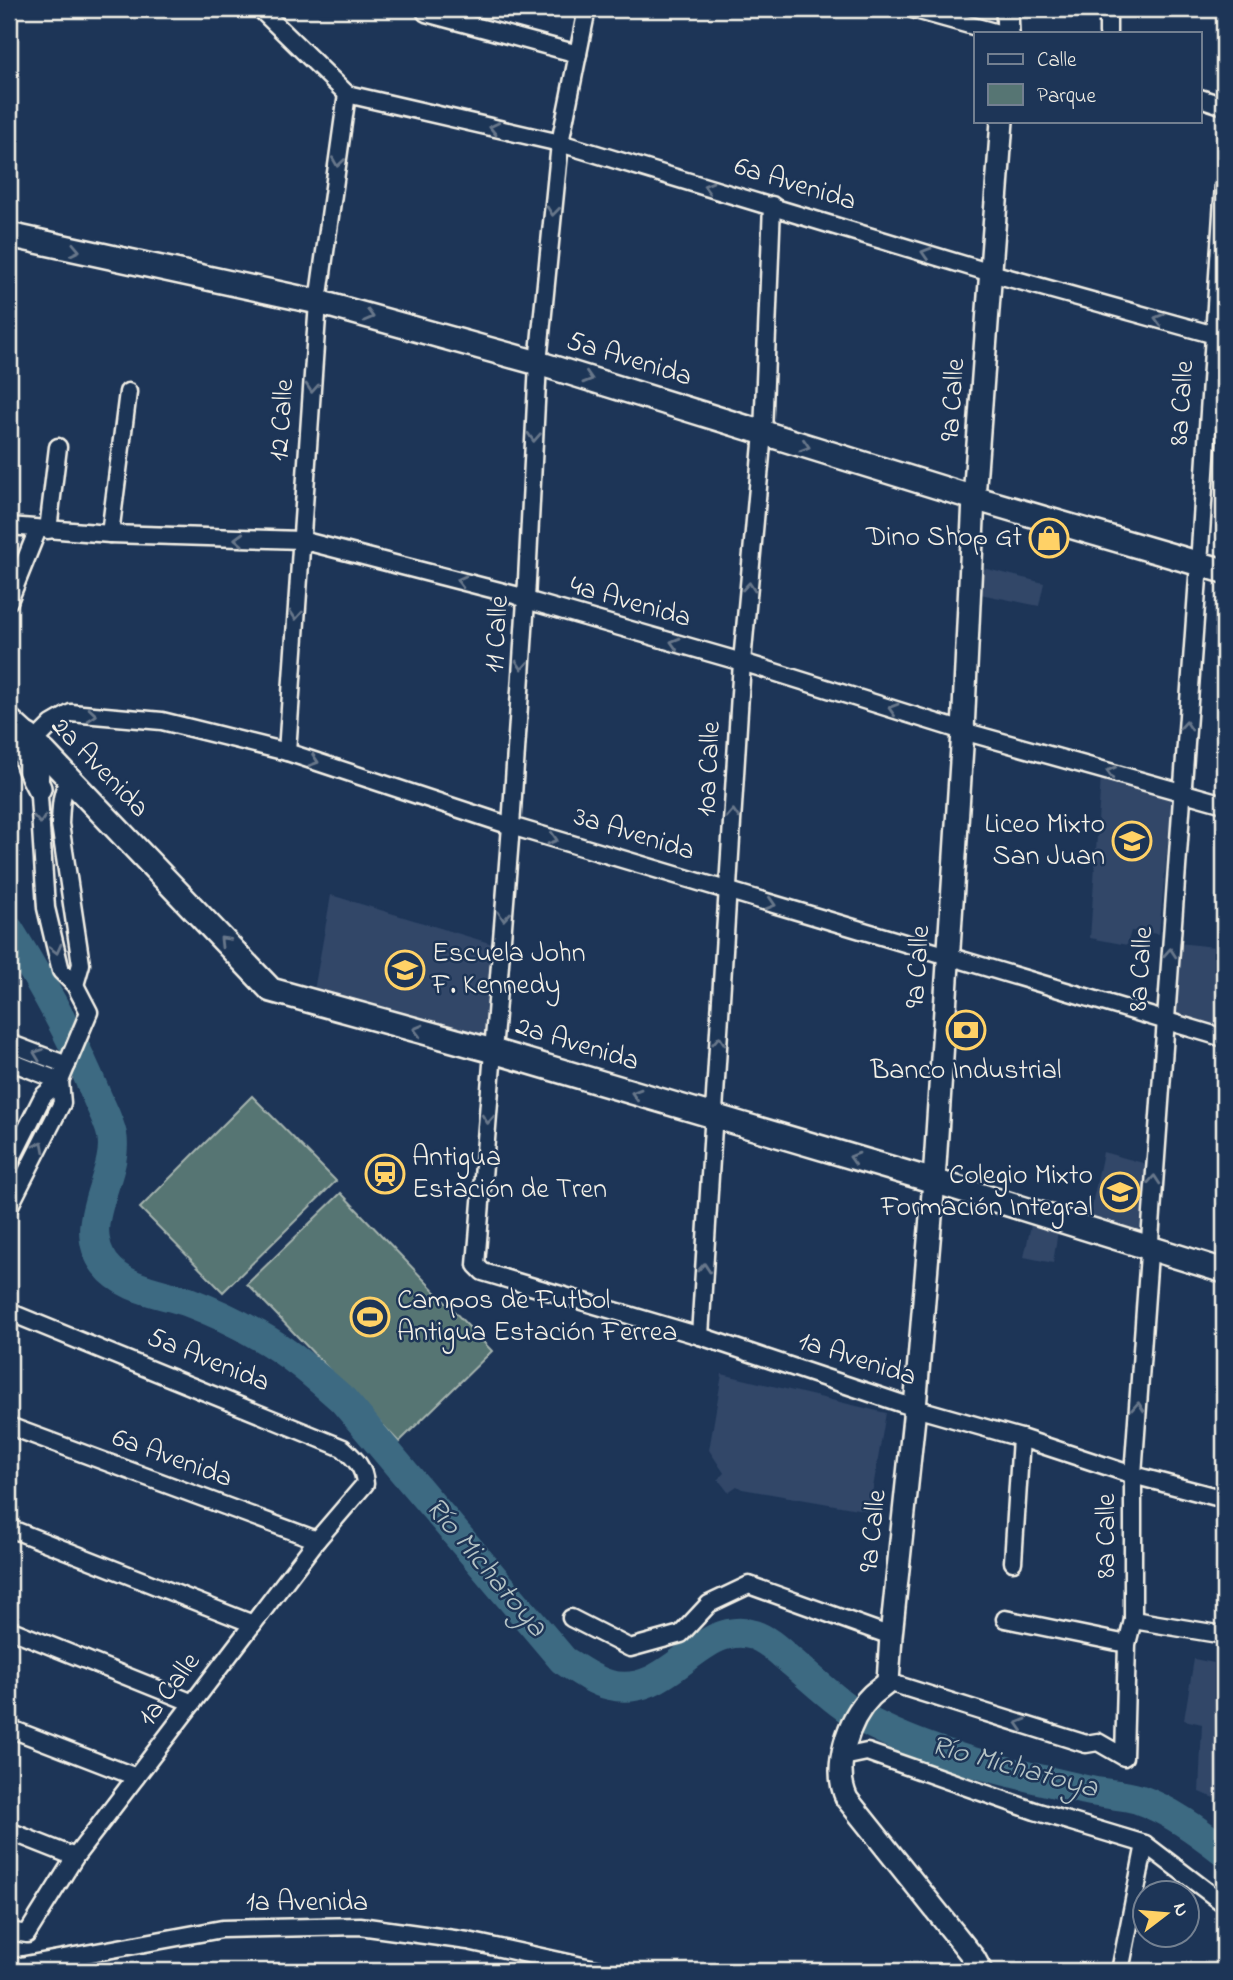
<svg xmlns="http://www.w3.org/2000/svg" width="1233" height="1980" font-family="'Indie Flower',sans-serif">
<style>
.built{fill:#304668}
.green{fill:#567573;stroke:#a5b3ae;stroke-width:2}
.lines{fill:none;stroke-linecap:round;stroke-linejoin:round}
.river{stroke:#3e6a82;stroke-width:30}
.minor-casing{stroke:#f4f1e8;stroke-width:21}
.tertiary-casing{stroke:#f4f1e8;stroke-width:26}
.secondary-casing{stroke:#f4f1e8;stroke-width:28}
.minor{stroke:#1d3557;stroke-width:16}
.tertiary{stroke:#1d3557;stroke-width:21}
.secondary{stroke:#1d3557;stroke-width:23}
.oneway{stroke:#68778a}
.labels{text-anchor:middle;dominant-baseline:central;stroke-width:5;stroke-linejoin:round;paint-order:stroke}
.street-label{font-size:28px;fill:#f4f1e8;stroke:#1d3557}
.poi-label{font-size:28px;fill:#f4f1e8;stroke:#1d3557;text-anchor:end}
.water-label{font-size:30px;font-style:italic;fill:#b4c2c4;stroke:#1d3557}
</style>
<rect width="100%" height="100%" fill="#1d3557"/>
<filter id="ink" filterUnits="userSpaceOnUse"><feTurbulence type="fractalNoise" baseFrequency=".0143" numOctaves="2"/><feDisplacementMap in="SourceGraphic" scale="14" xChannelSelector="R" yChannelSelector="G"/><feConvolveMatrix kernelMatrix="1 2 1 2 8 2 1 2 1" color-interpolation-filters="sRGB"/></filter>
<g filter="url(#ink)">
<g class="built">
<path d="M1219 9H1224V96L1215 93Z"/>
<path d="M979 567 1044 583 1039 606 975 593Z"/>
<path d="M1101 777 1172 799 1159 934 1131 931 1127 945 1090 938Z"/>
<path d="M331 895 493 944 488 1045 313 996Z"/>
<path d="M1179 943 1224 948V1028L1170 1015Z"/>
<path d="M1103 1152 1147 1164 1139 1234 1089 1219Z"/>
<path d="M1031 1225 1058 1231 1053 1263 1024 1257Z"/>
<path d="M1224 1364V1408L1216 1407Z"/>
<path d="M722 1374 886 1413 869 1511 742 1489 737 1486 728 1492 718 1479 724 1473 709 1450Z"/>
<path d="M1194 1659 1224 1665V1802L1199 1792 1202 1724 1184 1720Z"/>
</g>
<g class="green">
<path d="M252 1096 336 1181 223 1292 140 1208Z"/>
<path d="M341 1193 492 1351 399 1442 247 1284Z"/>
</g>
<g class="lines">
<path class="river" d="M9 930C42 983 73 1037 96 1095 101 1107 109 1121 112 1135 120 1175 74 1223 105 1264 124 1289 158 1292 186 1301 210 1310 236 1322 258 1335 289 1352 317 1377 343 1400L563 1660C577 1669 593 1681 610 1685 670 1700 700 1618 754 1635 769 1640 781 1653 793 1663 818 1684 843 1709 873 1724 939 1758 1014 1773 1086 1790 1102 1794 1122 1794 1138 1799 1170 1810 1198 1831 1224 1851"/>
<defs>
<g id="minor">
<path d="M260 9 347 94"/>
<path d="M587 9 560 143 538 363 526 600 511 826 476 1265 483 1272 700 1336 915 1408 1021 1438 1133 1475 1224 1499"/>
<path d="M912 9 998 33"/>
<path d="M426 13 578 54"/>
<path d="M1108 33V9"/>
<path d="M347 94 560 143 991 273 1222 337"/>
<path d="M1200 98 1224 106"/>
<path d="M9 526 110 534 301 540 515 595 526 600 742 662 963 731 1224 804"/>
<path d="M48 530 58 447"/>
<path d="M110 534 128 392"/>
<path d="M9 601 38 529"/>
<path d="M34 742 52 724 71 713 162 721 287 752 511 826 1224 1038"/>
<path d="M287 752 318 302 347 94"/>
<path d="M70 779C60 792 61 809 60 824L81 964 75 985"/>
<path d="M9 1043 67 1065"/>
<path d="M9 1061 60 1081"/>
<path d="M9 1164 43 1096 60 1081 89 1012 75 985 61 971 46 908 39 796 41 760 44 752"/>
<path d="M9 1207 62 1103 60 1081"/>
<path d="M9 1312 343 1448C355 1459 364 1467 365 1484L317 1540 75 1857 27 1934 9 1931"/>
<path d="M700 1336 742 662 763 433 772 205"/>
<path d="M9 1426 317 1540"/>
<path d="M9 1528 253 1624"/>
<path d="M1013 1562 1021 1438"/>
<path d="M571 1618 630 1648 681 1634 709 1604 749 1585 891 1636"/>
<path d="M1005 1619 1127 1644"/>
<path d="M1133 1620 1224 1635"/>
<path d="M9 1629 193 1703"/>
<path d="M888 1682 1086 1744 1098 1742 1124 1757 1127 1644 1133 1620V1475L1199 564 1224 184"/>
<path d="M9 1728 136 1777"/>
<path d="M843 1757 867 1752 1035 1811 1145 1844 1224 1904"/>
<path d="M9 1831 75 1857"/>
<path d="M9 1968 222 1929 360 1926 468 1941 605 1971"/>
<path d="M1120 1971 1145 1844"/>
</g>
<g id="tertiary">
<path d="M1007 9 1008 33"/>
<path d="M981 1971 974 1958 847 1799C832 1768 848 1719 871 1696 876 1691 883 1687 888 1682L891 1636 915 1408 934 1181 963 731 974 498 1002 121"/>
</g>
<g id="secondary">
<path d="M9 235 318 302 538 363 974 498 1224 571"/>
<path d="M9 720 44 752 271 990 493 1051 934 1181 1224 1271"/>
<path d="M28 736C21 756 30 771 39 788"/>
</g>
</defs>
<use href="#minor" class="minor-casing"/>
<use href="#tertiary" class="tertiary-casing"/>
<use href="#secondary" class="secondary-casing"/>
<use href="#minor" class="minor"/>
<use href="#tertiary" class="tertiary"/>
<use href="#secondary" class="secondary"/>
</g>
<defs><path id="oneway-chevron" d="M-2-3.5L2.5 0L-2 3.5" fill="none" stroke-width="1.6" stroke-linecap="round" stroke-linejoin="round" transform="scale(1.75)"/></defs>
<g class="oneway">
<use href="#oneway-chevron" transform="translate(494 128) rotate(-167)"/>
<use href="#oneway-chevron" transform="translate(338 162) rotate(98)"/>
<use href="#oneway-chevron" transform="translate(708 187) rotate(-164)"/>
<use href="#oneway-chevron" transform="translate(553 211) rotate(96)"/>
<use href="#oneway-chevron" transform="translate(75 250) rotate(12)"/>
<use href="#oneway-chevron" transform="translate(926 253) rotate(-163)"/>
<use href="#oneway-chevron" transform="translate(369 316) rotate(15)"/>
<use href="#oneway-chevron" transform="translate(1159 319) rotate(-164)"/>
<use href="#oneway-chevron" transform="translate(588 378) rotate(17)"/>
<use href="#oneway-chevron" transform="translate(312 388) rotate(94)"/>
<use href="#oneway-chevron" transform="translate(534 437) rotate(93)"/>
<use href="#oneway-chevron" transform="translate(805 446) rotate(17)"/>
<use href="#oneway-chevron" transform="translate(239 539) rotate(-178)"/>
<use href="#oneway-chevron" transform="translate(461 581) rotate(-166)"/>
<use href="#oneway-chevron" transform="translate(749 587) rotate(-85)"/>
<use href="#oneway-chevron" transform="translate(296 615) rotate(94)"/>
<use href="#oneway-chevron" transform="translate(675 643) rotate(-164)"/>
<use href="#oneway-chevron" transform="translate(522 665) rotate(94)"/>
<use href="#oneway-chevron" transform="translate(893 709) rotate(-163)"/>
<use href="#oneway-chevron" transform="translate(92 715) rotate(5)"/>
<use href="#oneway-chevron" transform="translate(1186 726) rotate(-85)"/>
<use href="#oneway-chevron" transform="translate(314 761) rotate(18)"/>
<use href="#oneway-chevron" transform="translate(1111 772) rotate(-165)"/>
<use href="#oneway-chevron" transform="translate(733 814) rotate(-87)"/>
<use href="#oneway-chevron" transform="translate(40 819) rotate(86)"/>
<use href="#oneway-chevron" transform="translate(553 839) rotate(17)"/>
<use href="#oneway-chevron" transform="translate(771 904) rotate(17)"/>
<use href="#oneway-chevron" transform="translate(504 916) rotate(95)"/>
<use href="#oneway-chevron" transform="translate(224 941) rotate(-134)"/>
<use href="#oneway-chevron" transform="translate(56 949) rotate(76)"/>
<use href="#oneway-chevron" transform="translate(1170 953) rotate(-86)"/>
<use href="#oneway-chevron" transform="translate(418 1030) rotate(-165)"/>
<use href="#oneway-chevron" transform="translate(719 1041) rotate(-86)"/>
<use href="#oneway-chevron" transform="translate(38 1054) rotate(-160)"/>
<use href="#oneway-chevron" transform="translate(636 1094) rotate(-163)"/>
<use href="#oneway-chevron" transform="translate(488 1119) rotate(94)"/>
<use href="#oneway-chevron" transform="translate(40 1146) rotate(-63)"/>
<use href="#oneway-chevron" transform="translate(854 1158) rotate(-164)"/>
<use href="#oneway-chevron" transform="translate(1154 1180) rotate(-86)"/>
<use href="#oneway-chevron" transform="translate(704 1268) rotate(-86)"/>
<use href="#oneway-chevron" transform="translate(1138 1407) rotate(-86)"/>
<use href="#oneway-chevron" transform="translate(1021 1724) rotate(-163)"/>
</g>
</g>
<defs>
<symbol id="shop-ring" viewBox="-11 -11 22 22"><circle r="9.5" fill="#1d3557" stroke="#ffd166" stroke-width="1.5"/><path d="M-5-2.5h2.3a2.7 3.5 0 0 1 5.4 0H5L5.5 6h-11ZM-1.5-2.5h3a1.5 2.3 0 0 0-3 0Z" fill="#ffd166"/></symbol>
<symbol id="school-ring" viewBox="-11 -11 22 22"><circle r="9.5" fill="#1d3557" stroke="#ffd166" stroke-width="1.5"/><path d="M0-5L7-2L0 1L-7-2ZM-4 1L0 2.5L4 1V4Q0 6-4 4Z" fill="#ffd166"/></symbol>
<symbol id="bank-ring" viewBox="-11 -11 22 22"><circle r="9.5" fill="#1d3557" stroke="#ffd166" stroke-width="1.5"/><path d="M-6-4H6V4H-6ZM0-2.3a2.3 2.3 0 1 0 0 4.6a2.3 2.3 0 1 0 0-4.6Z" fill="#ffd166"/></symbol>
<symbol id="station-ring" viewBox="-11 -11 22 22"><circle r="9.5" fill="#1d3557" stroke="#ffd166" stroke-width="1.5"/><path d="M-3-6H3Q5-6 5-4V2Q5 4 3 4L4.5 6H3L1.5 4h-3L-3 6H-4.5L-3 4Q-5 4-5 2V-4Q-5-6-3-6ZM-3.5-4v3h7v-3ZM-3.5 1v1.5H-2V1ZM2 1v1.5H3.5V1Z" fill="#ffd166"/></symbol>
<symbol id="stadium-ring" viewBox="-11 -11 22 22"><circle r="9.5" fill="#1d3557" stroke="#ffd166" stroke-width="1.5"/><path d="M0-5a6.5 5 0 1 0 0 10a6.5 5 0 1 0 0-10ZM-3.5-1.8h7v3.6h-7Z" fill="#ffd166"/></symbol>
</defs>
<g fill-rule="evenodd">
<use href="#shop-ring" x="1027" y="516" width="44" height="44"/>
<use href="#school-ring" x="1110" y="819" width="44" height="44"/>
<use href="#school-ring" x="383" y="948" width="44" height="44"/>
<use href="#bank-ring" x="944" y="1008" width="44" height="44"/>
<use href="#station-ring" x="363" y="1152" width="44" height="44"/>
<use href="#school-ring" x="1098" y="1170" width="44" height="44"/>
<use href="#stadium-ring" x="348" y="1295" width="44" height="44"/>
</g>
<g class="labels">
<g class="street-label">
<text transform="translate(795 185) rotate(17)">6a Avenida</text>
<text transform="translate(629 360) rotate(17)">5a Avenida</text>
<text transform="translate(954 400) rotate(-86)">9a Calle</text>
<text transform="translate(1183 403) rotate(-86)">8a Calle</text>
<text transform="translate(283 420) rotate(-86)">12 Calle</text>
<text transform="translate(630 603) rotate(16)">4a Avenida</text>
<text transform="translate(498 634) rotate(-86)">11 Calle</text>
<text transform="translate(99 768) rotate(46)">2a Avenida</text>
<text transform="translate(710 769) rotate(-87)">10a Calle</text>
<text transform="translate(634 835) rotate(17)">3a Avenida</text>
<text transform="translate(919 967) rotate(-86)">9a Calle</text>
<text transform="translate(1142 969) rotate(-86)">8a Calle</text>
<text transform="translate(577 1045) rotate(17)">2a Avenida</text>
<text transform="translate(857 1360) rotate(18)">1a Avenida</text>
<text transform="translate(208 1361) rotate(22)">5a Avenida</text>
<text transform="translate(172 1459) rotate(20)">6a Avenida</text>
<text transform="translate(874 1531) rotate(-84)">9a Calle</text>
<text transform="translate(1107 1536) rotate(-90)">8a Calle</text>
<text transform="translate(170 1690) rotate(-53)">1a Calle</text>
<text x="307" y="1903">1a Avenida</text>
</g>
<g class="poi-label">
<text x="1022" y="538">Dino Shop Gt</text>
<text x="1105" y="825">Liceo Mixto<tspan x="1105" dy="32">San Juan</tspan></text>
<text x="432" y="954" text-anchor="start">Escuela John<tspan x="432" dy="32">F. Kennedy</tspan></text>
<text x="966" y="1071" text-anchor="middle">Banco Industrial</text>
<text x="412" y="1158" text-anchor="start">Antigua<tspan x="412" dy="32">Estación de Tren</tspan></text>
<text x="1093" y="1176">Colegio Mixto<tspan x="1093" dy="32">Formación Integral</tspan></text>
<text x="397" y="1301" text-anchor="start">Campos de Futbol<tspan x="397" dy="32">Antigua Estación Ferrea</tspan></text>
</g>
<g class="water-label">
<text transform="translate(485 1568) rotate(50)">Río Michatoya</text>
<text transform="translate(1014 1768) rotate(15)">Río Michatoya</text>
</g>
</g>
<rect width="1233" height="1980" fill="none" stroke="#1d3557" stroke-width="35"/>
<rect x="18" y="18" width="1198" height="1945" fill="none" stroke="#f4f1e8" stroke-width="2.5" filter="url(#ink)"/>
<rect x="974" y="32" width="228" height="91" fill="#1d3557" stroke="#738091" stroke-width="2"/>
<rect x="988" y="54" width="35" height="10" fill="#1d3557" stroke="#738091" stroke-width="2"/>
<text x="1037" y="66" font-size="21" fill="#f4f1e8">Calle</text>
<rect x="988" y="84" width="35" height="21" fill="#567573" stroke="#738091" stroke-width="2"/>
<text x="1037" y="102" font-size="21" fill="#f4f1e8">Parque</text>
<g transform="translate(1166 1914) rotate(74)"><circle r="33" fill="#1d3557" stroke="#738091" stroke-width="2"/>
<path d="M0-5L12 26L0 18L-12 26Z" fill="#ffd166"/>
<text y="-10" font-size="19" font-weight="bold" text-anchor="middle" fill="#f4f1e8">N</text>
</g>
</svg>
